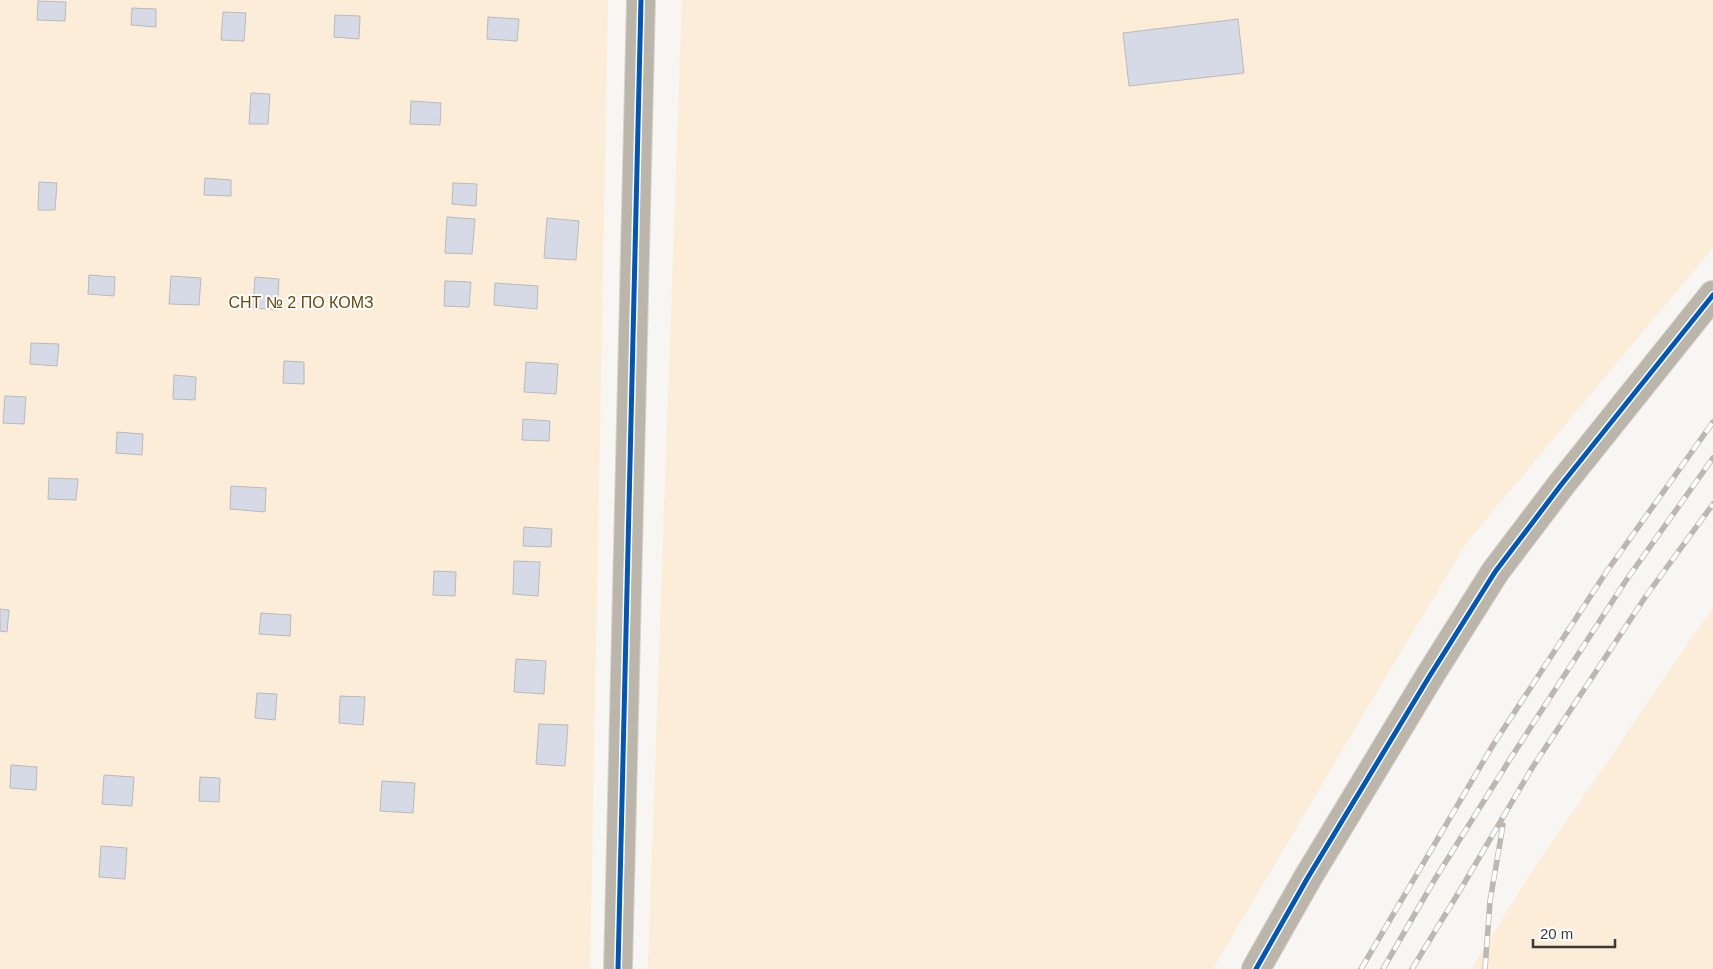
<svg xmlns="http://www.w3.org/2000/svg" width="1713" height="969" font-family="Arial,sans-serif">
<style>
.green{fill:#fbedd8}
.building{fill:#d6dae7;stroke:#bababa}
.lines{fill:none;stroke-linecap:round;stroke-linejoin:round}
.secondary-casing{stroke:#d5d4d2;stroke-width:30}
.secondary{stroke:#bcb5a9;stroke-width:28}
.rail-casing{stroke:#bcb8b1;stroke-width:5.5}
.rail{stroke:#fff;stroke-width:4;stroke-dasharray:11;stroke-linecap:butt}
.cycleway-casing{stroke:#fff;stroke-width:8}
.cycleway{stroke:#0057b8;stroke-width:5}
.labels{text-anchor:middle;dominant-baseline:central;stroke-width:4;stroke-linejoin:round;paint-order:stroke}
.park-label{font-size:16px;fill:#68480b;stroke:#fff}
</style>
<rect width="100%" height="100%" fill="#f8f6f3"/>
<g class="green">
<path d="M0 0H608L590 969H0Z"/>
<path d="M682 0H1713V248L1468 541 1375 695 1213 969H648Z"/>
<path d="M1713 607V969H1471L1531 873Z"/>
</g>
<g class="building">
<path d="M38 1 66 2 65 21 37 20Z"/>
<path d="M132 8 156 9V27L131 25Z"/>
<path d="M223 12 246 13 244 41 221 40Z"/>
<path d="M335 15 360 16 359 39 334 37Z"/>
<path d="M488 17 519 19 517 41 487 39Z"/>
<path d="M1238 19 1244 73 1129 86 1123 33Z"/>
<path d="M251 93 270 94 268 124H249Z"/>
<path d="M411 101 441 103 440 125 410 124Z"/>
<path d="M205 178 231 180V196L204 195Z"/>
<path d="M39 182 57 183 55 210H38Z"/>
<path d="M453 183 477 184 476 206 452 204Z"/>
<path d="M447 217 475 219 472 254 445 253Z"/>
<path d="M547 218 579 221 576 260 544 258Z"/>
<path d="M89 275 115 277 114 296 88 294Z"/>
<path d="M171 276 201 278 199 305 169 304Z"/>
<path d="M255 277 279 279 277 310 253 308Z"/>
<path d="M445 281 471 282 469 307 444 306Z"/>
<path d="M495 283 538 286 537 309 494 305Z"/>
<path d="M31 343 59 344 57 366 30 364Z"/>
<path d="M284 361 304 362V384L283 383Z"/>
<path d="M526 362 558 364 556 394 524 392Z"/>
<path d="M174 375 196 377 195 400 173 399Z"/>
<path d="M5 396 26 397 24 424 3 423Z"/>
<path d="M523 419 550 421 549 441 522 440Z"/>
<path d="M117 432 143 434 142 455 116 453Z"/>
<path d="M49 478 78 479 76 500 48 499Z"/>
<path d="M231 486 266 488 265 512 230 509Z"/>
<path d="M524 527 552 529 551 547 523 546Z"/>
<path d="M514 561 540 562 538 596 513 594Z"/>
<path d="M434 571 456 572 455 596 433 595Z"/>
<path d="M0 609 9 610 7 632 0 631Z"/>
<path d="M261 613 291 615 290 636 259 634Z"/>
<path d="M516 659 546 661 544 694 514 692Z"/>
<path d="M257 693 277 694 275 720 255 718Z"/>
<path d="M340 696 365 697 363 725 339 723Z"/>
<path d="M539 724 568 725 565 766 536 764Z"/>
<path d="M11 765 37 767 36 790 10 788Z"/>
<path d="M104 775 134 777 132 806 102 804Z"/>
<path d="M200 777 220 778 219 802 199 801Z"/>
<path d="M382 781 415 783 413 813 380 811Z"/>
<path d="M101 846 127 848 125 879 99 877Z"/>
</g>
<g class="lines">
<defs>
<g id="secondary">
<path d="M618 969 641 0"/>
<path d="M1256 969 1307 879 1429 677 1495 572 1561 485 1713 295"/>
</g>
</defs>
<use href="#secondary" class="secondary-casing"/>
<use href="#secondary" class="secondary"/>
<defs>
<g id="rail">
<path d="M1361 969 1493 745 1607 571 1713 422"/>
<path d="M1383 969 1435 879 1512 756 1625 582 1713 458"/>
<path d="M1412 969 1459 892 1532 768 1646 596 1713 504"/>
<path d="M1485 969 1490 901 1503 825"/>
</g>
</defs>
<use href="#rail" class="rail-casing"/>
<use href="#rail" class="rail"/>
<defs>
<g id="cycleway">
<path d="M618 969 641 0"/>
<path d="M1256 969 1307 879 1429 677 1495 572 1561 485 1713 295"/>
</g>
</defs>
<use href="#cycleway" class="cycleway-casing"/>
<use href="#cycleway" class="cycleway"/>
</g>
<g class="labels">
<g class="park-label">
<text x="301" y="302">СНТ № 2 ПО КОМЗ</text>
</g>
</g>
<path d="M1533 939v8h82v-8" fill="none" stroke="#3c3a38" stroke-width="2.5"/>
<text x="1540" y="939" font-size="15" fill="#3c3a38" stroke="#ffffff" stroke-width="4" paint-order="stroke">20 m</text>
</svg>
